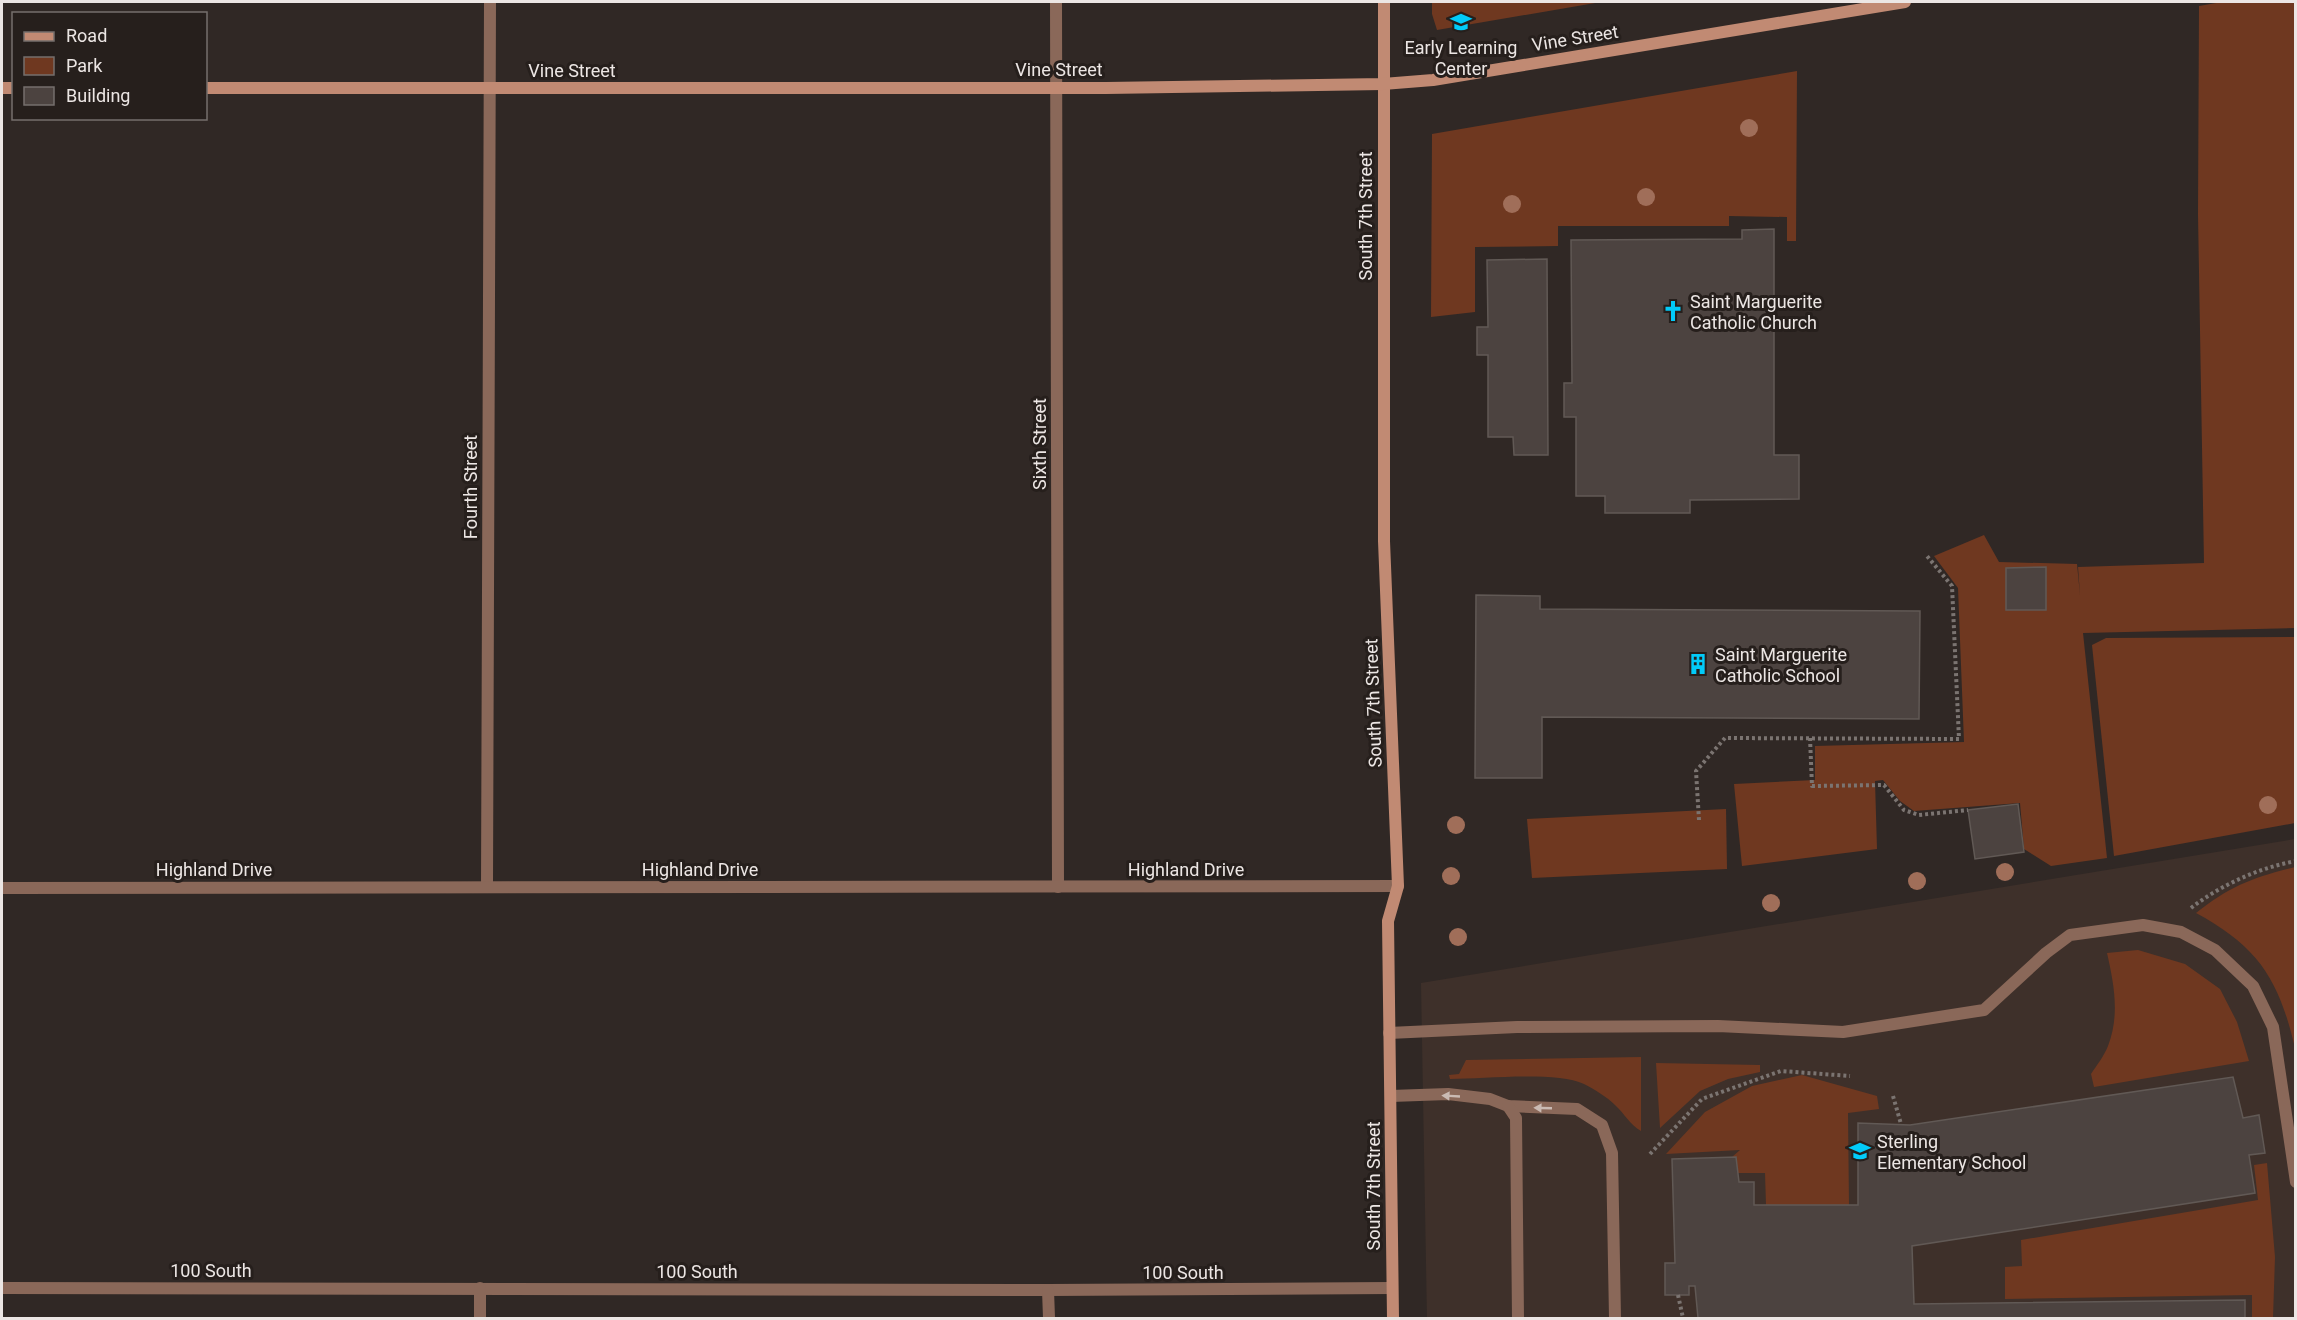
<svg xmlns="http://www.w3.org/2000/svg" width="2297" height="1320" font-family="Roboto,sans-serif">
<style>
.built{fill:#3e302a}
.green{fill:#6f3820}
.building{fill:#4c4340;stroke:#615955;stroke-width:1.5}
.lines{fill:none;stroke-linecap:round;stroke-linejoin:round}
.path{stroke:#7b7471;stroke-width:4;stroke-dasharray:3 3;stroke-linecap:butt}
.lane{stroke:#8a6859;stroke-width:12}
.street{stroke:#8a6859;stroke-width:12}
.secondary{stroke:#c18a73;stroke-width:12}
.tree{fill:#a06e59}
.oneway{fill:#cabab3}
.labels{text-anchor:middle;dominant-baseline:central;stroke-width:6;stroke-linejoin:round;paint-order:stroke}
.street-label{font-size:18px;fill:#ece6e4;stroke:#261f1c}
.poi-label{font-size:18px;fill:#ece6e4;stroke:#261f1c;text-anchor:start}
</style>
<rect width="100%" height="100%" fill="#302825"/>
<path class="built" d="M2295 839V1318H1427L1421 983Z"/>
<g class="green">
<path d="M1432 2H1601L1437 30 1432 14Z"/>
<path d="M2222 2H2295V628L2083 633 2107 858 2051 866 2024 849 2020 803 1914 811 1900 801 1883 780 1875 781 1877 849 1742 866 1734 784 1815 780V746L1964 742 1958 588 1934 556 1984 535 1999 562 2077 564 2080 595 2078 567 2204 563 2198 214 2199 6Z"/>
<path d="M1797 71 1796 241H1787V217L1729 216V226H1558V246L1475 247V312L1431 317 1432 134Z"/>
<path d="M2295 637V823L2114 856 2092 645 2106 638Z"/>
<path d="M1726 809 1727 869 1532 878 1527 819Z"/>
<path d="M2295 867H2296L2295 1048C2279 980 2259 947 2196 913 2230 886 2254 877 2295 867Z"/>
<path d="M2138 950 2185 964 2220 989 2237 1022 2249 1061 2094 1087 2091 1074C2097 1065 2104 1056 2108 1046 2120 1015 2114 984 2107 953Z"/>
<path d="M1641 1057V1131C1630 1125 1624 1113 1615 1105 1607 1097 1594 1089 1584 1084 1556 1071 1484 1079 1450 1079L1449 1075 1459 1074 1466 1060Z"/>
<path d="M1656 1063 1760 1065V1072L1728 1079 1700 1091 1660 1128Z"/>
<path d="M1802 1075 1877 1096 1879 1109 1848 1113 1849 1205H1766L1765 1173H1738L1732 1157 1740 1150 1666 1154 1705 1112 1752 1086Z"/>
<path d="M2267 1163 2275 1257 2273 1318H2252V1295L2005 1299V1267L2022 1266 2021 1240 2258 1200 2254 1165Z"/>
</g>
<g class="building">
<path d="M1774 229V455H1799V499L1690 500V513H1605V496H1576V417H1564V383H1572L1571 240 1742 239V230Z"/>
<path d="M1547 259 1548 455H1514L1513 437H1488V355H1477V327H1488L1487 260Z"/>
<path d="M2046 567V610H2006V568Z"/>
<path d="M1476 595 1540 596V609L1920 611 1919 719 1542 717V778H1475Z"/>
<path d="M2018 804 2024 852 1975 859 1968 810Z"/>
<path d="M2233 1077 2243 1118 2259 1115 2265 1153 2249 1155 2255 1193 1912 1246 1914 1304 2245 1300V1318H1698L1695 1286H1689V1295H1665V1263H1675L1672 1159 1736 1157 1739 1182H1754V1205H1858V1123L1910 1125Z"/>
</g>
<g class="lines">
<g class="path">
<path d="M1810 738 1812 786 1884 785 1904 810 1919 815 1968 810"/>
<path d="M1699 820 1696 771 1725 738 1959 739 1952 586 1927 556"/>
<path d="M2191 908C2221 885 2258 868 2296 861"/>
<path d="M1893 1096 1901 1124"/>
<path d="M1650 1154 1702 1099 1781 1071 1850 1076"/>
<path d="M1678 1295 1683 1318"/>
</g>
<g class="lane">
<path d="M1389 1033 1517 1027 1718 1026 1843 1032 1984 1010 2046 953 2070 935 2143 925 2181 932 2215 950 2253 986 2273 1027 2296 1182"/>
<path d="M1391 1096 1448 1094 1490 1099 1508 1106 1577 1109 1602 1125 1612 1153 1615 1318"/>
<path d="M1508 1106 1516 1118 1518 1318"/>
</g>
<g class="street">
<path d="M1056 2 1058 887"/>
<path d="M487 887 490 2"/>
<path d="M2 888 1398 886"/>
<path d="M2 1288 1048 1290 1392 1288"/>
<path d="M480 1288V1318"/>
<path d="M1048 1290 1049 1318"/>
</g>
<g class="secondary">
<path d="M1384 2V541L1398 886 1388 921 1393 1318"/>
<path d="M2 88H14"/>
<path d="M206 88H1106L1383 84 1433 80 1905 2"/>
</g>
</g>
<g class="tree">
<circle cx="1749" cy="128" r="9"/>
<circle cx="1646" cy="197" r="9"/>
<circle cx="1512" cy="204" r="9"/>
<circle cx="2268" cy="805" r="9"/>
<circle cx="1456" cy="825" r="9"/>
<circle cx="2005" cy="872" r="9"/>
<circle cx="1451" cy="876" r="9"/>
<circle cx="1917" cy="881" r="9"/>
<circle cx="1771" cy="903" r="9"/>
<circle cx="1458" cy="937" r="9"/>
</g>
<defs><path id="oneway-solid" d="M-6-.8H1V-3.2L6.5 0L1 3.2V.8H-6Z" transform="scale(1.5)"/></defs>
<g class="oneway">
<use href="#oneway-solid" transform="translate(1451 1096) rotate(-177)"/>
<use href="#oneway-solid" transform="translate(1543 1108) rotate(-178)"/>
</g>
<defs>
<symbol id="school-bare" viewBox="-9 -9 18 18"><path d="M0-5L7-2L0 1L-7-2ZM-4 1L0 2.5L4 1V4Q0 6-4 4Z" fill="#02cbf9" stroke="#261f1c" stroke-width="2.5" paint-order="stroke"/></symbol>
<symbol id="church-bare" viewBox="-9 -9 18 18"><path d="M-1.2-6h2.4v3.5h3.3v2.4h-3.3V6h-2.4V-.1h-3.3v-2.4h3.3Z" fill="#02cbf9" stroke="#261f1c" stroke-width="2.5" paint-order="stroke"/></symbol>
<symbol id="building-bare" viewBox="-9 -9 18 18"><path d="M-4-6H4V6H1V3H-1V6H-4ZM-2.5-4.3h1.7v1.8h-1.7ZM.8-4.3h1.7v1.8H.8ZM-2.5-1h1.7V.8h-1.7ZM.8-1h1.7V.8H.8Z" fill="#02cbf9" stroke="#261f1c" stroke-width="2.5" paint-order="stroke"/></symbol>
</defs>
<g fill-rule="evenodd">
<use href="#school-bare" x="1446" y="7" width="30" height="30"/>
<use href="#church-bare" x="1658" y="296" width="30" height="30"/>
<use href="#building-bare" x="1683" y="649" width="30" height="30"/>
<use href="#school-bare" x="1845" y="1136" width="30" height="30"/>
</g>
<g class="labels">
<g class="street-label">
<text transform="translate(1575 38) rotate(-9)">Vine Street</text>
<text x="1059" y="69">Vine Street</text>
<text x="572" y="70">Vine Street</text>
<text transform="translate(1365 216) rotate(-90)">South 7th Street</text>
<text transform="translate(1039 444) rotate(-90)">Sixth Street</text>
<text transform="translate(470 487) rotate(-90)">Fourth Street</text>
<text transform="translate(1373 703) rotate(-92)">South 7th Street</text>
<text x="214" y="869">Highland Drive</text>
<text x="700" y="869">Highland Drive</text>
<text x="1186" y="869">Highland Drive</text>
<text transform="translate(1373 1186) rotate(-90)">South 7th Street</text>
<text x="211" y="1270">100 South</text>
<text x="697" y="1271">100 South</text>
<text x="1183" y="1272">100 South</text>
</g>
<g class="poi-label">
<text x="1461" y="47" text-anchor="middle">Early Learning<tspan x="1461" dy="21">Center</tspan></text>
<text x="1690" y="301">Saint Marguerite<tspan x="1690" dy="21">Catholic Church</tspan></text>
<text x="1715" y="654">Saint Marguerite<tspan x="1715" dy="21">Catholic School</tspan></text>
<text x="1877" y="1141">Sterling<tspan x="1877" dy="21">Elementary School</tspan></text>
</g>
</g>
<rect width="2297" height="1320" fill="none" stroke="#ece6e4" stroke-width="6"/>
<rect x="12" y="12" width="195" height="108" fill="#261f1c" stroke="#756f6c" stroke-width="1.5"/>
<rect x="24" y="32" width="30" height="9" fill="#c18a73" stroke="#756f6c" stroke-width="1.5"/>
<text x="66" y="42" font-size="18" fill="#ece6e4">Road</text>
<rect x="24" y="57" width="30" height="18" fill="#6f3820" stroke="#756f6c" stroke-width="1.5"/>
<text x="66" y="72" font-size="18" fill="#ece6e4">Park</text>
<rect x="24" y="87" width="30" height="18" fill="#4c4340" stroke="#756f6c" stroke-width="1.5"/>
<text x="66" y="102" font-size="18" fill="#ece6e4">Building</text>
</svg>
